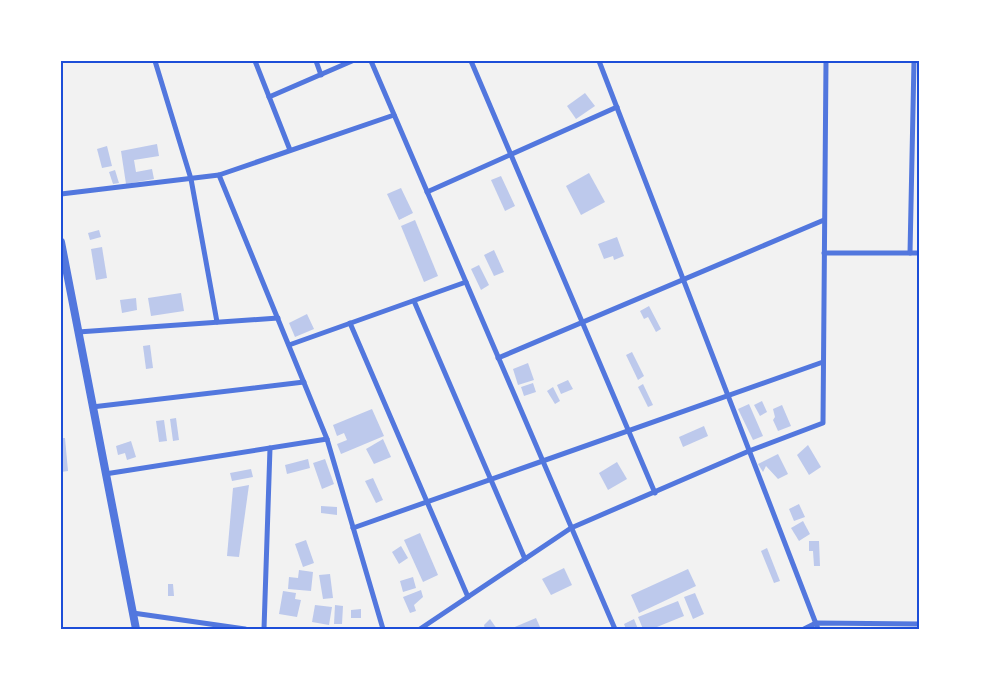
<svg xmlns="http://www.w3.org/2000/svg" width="981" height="690" font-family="'Asap Condensed',sans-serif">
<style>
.building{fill:#bdc9ec}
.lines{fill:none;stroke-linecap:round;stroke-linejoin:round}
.minor{stroke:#5277de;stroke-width:5}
.tertiary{stroke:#5277de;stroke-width:8}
.neatline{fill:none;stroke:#1d4ed8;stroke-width:2}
</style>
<rect width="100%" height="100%" fill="#f2f2f2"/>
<g class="building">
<path d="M585 93 595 106 576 119 567 106Z"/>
<path d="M157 144 159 156 134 160 136 172 152 169 154 179 126 184 121 151Z"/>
<path d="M107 146 112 166 102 168 97 149Z"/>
<path d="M115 170 119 183 113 184 109 172Z"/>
<path d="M589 173 605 202 581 215 566 186Z"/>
<path d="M501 176 515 206 505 211 491 180Z"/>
<path d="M401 188 413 213 399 220 387 194Z"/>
<path d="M415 220 438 276 424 282 401 226Z"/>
<path d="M99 230 101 237 90 240 88 233Z"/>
<path d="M617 237 624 256 614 260 613 256 604 259 598 244Z"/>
<path d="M102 247 107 278 96 280 91 249Z"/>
<path d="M494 250 504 272 494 276 484 255Z"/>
<path d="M479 265 489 285 481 290 471 269Z"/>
<path d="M181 293 184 311 151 316 148 298Z"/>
<path d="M136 298 137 310 122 313 120 300Z"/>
<path d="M649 306 661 329 656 332 648 317 644 319 640 311Z"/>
<path d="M307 314 314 329 295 337 289 323Z"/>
<path d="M150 345 153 368 146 369 143 346Z"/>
<path d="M632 352 644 376 638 380 626 355Z"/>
<path d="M528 363 534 380 518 385 513 369Z"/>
<path d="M568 380 573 389 561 394 557 385Z"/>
<path d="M533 383 536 392 524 396 521 387Z"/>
<path d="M643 384 653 405 648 407 638 387Z"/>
<path d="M553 387 560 401 555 404 547 391Z"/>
<path d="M762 401 767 412 760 416 754 405Z"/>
<path d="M749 404 763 436 753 440 738 409Z"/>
<path d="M782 405 791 426 778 431 773 420 775 417 773 409Z"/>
<path d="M372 409 384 436 341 454 337 444 347 440 344 433 337 436 333 425Z"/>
<path d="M176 418 179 440 173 441 170 419Z"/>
<path d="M164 420 167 441 159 442 156 421Z"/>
<path d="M704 426 708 436 683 447 679 437Z"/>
<path d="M61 438H65L68 471 61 472Z"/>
<path d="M383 439 391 457 374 464 366 449Z"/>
<path d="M131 441 136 457 127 460 125 453 118 455 116 446Z"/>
<path d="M808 445 821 467 809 475 797 455Z"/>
<path d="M778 454 788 474 778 479 766 466 763 472 758 464Z"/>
<path d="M308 459 310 468 287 474 285 465Z"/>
<path d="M325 459 334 484 322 489 313 463Z"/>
<path d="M617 462 627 479 608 490 599 473Z"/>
<path d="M251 469 253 477 232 481 230 473Z"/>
<path d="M373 478 383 500 376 503 365 481Z"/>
<path d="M249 485 239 557 227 556 233 488Z"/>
<path d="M799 504 805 517 794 521 789 509Z"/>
<path d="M321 506 337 507V515L321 513Z"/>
<path d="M803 521 810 534 799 541 791 528Z"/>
<path d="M420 533 438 575 423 582 404 540Z"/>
<path d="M306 540 314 563 303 567 295 544Z"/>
<path d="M809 541H819L820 566H814L813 551H809Z"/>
<path d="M401 546 408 558 399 564 392 552Z"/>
<path d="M767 548 780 581 774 583 761 551Z"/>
<path d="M564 568 572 585 551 595 542 579Z"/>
<path d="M688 569 696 586 639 613 631 595Z"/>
<path d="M299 570 313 572 311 591 288 589 289 577 298 578Z"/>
<path d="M330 574 333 598 323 599 319 575Z"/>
<path d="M413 577 416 588 403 592 400 581Z"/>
<path d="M168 584H173L174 596H168Z"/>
<path d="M421 590 423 597 414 605 416 611 410 613 403 597Z"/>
<path d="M283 591 296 593 295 599 301 600 297 617 279 614Z"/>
<path d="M695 593 704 614 693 619 684 597Z"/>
<path d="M678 601 684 616 652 629H643L638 617Z"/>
<path d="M315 605 332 607 329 625 312 622Z"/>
<path d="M335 605 343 606 342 624H334Z"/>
<path d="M361 609V618H351V610Z"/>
<path d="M536 618 540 627 536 629H510Z"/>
<path d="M490 619 497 629H485L484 625Z"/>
<path d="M634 619 638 629H626L624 624Z"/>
</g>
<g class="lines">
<g class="minor">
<path d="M155 61 191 179 217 322"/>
<path d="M255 61 290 150"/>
<path d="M316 61 321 75"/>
<path d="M371 61 615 629"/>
<path d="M471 61 655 493"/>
<path d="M599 61 818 629"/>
<path d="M269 97 352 61"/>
<path d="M219 175 327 439 383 629"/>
<path d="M427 192 617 107"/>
<path d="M61 194 219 175 394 115"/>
<path d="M824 253H920"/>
<path d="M910 253 914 61"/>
<path d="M414 301 525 559"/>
<path d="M350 323 468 597"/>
<path d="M78 332 278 318"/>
<path d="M289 345 466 282"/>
<path d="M498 358 824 220"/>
<path d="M92 407 304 382"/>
<path d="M105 474 327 439"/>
<path d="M353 528 823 362"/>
<path d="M133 613 245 629"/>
<path d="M264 629 270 448"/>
<path d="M420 629 571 528 749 451 823 423 826 61"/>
<path d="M804 629 816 623 920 624"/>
</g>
<path class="tertiary" d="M61 242 136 629"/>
</g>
<rect width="981" height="690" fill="none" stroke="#ffffff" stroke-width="125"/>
<rect x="62" y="62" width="856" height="566" class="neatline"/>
</svg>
